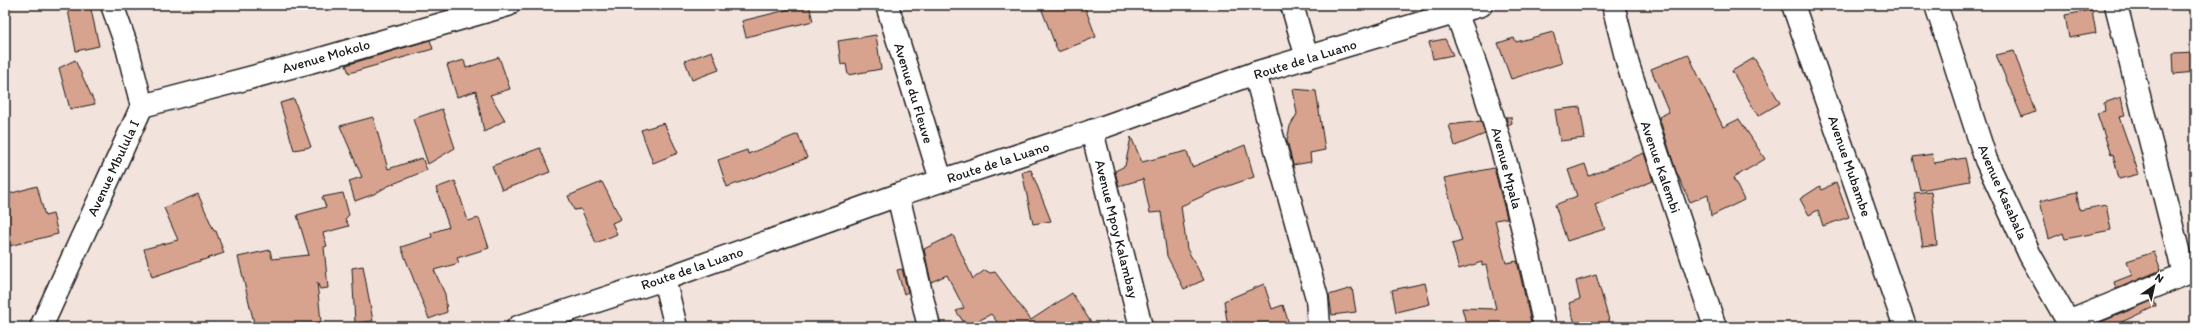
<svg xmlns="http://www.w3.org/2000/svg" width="2200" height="332" viewBox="0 0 2200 332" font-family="Itim,sans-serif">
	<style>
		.building { fill: #d8a38e; stroke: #1c1c1c }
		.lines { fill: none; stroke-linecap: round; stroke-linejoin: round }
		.minor-casing { stroke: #1c1c1c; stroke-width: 25 }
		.minor { stroke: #fff; stroke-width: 22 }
		.labels { text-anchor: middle; stroke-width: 4; stroke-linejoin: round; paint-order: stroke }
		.street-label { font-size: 14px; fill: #1c1c1c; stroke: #fff }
	</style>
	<rect width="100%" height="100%" fill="#f3e3dd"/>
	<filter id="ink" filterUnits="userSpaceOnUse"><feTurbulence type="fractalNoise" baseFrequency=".025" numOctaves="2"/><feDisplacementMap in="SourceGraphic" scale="8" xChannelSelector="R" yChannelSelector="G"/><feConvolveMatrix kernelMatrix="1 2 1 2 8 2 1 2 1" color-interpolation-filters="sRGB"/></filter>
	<g filter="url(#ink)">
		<g class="building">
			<path d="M 67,5 L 90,5 L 99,46 L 76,51 Z"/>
			<path d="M 807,5 L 809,5 L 813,21 L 746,37 L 742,21 Z"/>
			<path d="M 1040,5 L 1084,5 L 1096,37 L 1058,52 Z"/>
			<path d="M 2092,10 L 2096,33 L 2069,38 L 2065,15 Z"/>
			<path d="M 1553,32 L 1562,63 L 1511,79 L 1498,43 L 1514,38 L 1516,42 Z"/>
			<path d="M 876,35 L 881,69 L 848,75 L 846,64 L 841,65 L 838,41 Z"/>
			<path d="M 1445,39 L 1453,55 L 1433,59 L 1429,42 Z"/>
			<path d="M 430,40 L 433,49 L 349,73 L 346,65 Z"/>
			<path d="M 712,51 L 719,70 L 692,80 L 685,61 Z"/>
			<path d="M 2014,51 L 2035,112 L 2022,117 L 1996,55 Z"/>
			<path d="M 2195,52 L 2195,72 L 2174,74 L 2173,53 Z"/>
			<path d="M 1688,54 L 1723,127 L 1739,119 L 1765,159 L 1733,178 L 1744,200 L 1711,216 L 1708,195 L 1690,202 L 1676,171 L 1659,117 L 1669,112 L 1651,69 Z"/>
			<path d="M 499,57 L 510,89 L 490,95 L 505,120 L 484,132 L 476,91 L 457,97 L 447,65 L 464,60 L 466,68 Z"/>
			<path d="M 1754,58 L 1780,103 L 1758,116 L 1732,71 Z"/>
			<path d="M 75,60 L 95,104 L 70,109 L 59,68 Z"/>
			<path d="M 1293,89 L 1316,91 L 1325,150 L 1310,153 L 1311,162 L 1293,165 L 1287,140 L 1290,126 L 1297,114 Z"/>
			<path d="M 2121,97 L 2125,116 L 2119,117 L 2139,174 L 2119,179 L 2113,154 L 2111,155 L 2097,113 L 2105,111 L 2104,103 Z"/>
			<path d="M 294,99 L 311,147 L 294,150 L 280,103 Z"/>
			<path d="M 1580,107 L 1585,138 L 1560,141 L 1555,110 Z"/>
			<path d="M 442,109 L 455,148 L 428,164 L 413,119 Z"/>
			<path d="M 373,117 L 388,169 L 422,158 L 427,170 L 388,186 L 374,194 L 355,201 L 349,181 L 362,177 L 340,126 Z"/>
			<path d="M 1506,117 L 1511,117 L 1512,123 L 1508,125 Z"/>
			<path d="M 1481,121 L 1485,134 L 1455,146 L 1449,125 Z"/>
			<path d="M 664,123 L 678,153 L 653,163 L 641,130 Z"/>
			<path d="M 798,134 L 807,158 L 727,187 L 718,160 L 747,150 L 748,154 Z"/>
			<path d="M 1131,137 L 1142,162 L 1187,151 L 1192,167 L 1245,145 L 1254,177 L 1214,191 L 1181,206 L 1187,249 L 1204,280 L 1184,289 L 1167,256 L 1161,212 L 1150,213 L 1143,179 L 1119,186 L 1118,183 L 1115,171 L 1125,166 Z"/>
			<path d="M 540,148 L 550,172 L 502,190 L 492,166 Z"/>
			<path d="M 1644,153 L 1653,181 L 1595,205 L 1605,229 L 1567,241 L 1555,205 L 1577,196 L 1568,170 L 1585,164 L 1589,176 Z"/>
			<path d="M 1932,154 L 1934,163 L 1965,158 L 1970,181 L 1920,190 L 1913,157 Z"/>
			<path d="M 1494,168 L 1507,218 L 1495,220 L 1506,263 L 1517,261 L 1532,327 L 1467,327 L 1462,308 L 1496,309 L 1486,265 L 1482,266 L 1482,262 L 1459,269 L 1452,244 L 1462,241 L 1444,178 Z"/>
			<path d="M 1031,170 L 1051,221 L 1033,224 L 1022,172 Z"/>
			<path d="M 455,181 L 468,221 L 479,218 L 489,248 L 457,258 L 459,263 L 434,270 L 445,294 L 447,312 L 429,319 L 401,247 L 432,237 L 431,233 L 449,227 L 436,188 Z"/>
			<path d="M 602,182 L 621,219 L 612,223 L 617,234 L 596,243 L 581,209 L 574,210 L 568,196 Z"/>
			<path d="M 1836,182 L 1849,217 L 1823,226 L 1818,210 L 1809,215 L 1800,199 L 1820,186 L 1822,190 Z"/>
			<path d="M 37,186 L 45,216 L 53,214 L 58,234 L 5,247 L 5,195 Z"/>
			<path d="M 1931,191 L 1937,245 L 1923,247 L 1914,193 Z"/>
			<path d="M 2076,192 L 2080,210 L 2106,205 L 2111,230 L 2065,239 L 2063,233 L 2049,239 L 2040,201 Z"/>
			<path d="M 343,193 L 349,215 L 345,219 L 349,226 L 323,233 L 327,246 L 324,247 L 328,288 L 320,289 L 317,282 L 321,322 L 295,327 L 255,327 L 238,257 L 270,250 L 272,259 L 309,255 L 297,215 L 326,207 L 322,197 Z"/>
			<path d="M 198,194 L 214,231 L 216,231 L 224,253 L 152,277 L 144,249 L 178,240 L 164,208 Z"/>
			<path d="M 953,235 L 973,279 L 985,270 L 990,273 L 995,272 L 1031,320 L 1072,293 L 1094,327 L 1001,327 L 991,314 L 967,327 L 956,311 L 964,308 L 947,275 L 931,282 L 924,249 Z"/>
			<path d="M 2154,252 L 2161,270 L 2116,289 L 2114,282 L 2132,275 L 2127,261 Z"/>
			<path d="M 363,266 L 373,321 L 355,323 L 352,268 Z"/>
			<path d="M 902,269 L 908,292 L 904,294 L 897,270 Z"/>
			<path d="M 1596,275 L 1611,327 L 1576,327 L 1569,303 L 1580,299 L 1576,281 Z"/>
			<path d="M 1425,283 L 1430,304 L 1396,312 L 1392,290 Z"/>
			<path d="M 1264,284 L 1272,309 L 1283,305 L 1290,327 L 1228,327 L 1224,301 Z"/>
			<path d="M 1352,288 L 1356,312 L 1332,315 L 1329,295 Z"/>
			<path d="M 2154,300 L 2156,306 L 2111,327 L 2089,327 Z"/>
		</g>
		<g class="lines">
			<defs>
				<g id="minor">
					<path d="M 887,5 L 941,180"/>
					<path d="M 1292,5 L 1307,58"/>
					<path d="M 1613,5 L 1628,65 L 1715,327"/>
					<path d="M 1793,5 L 1905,327"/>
					<path d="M 1936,5 L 1986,160 L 2030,255 L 2071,327"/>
					<path d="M 2116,5 L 2184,274"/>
					<path d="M 1456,13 C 1497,114 1522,221 1545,327"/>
					<path d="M 1255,73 L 1317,298 L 1319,327"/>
					<path d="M 142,106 L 310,62 L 508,5"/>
					<path d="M 1092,131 L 1141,327"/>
					<path d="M 898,195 L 929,327"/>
					<path d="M 664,279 L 676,327"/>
					<path d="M 2068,322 L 2195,270"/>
					<path d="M 41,327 L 142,106 L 127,47 L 112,5"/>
					<path d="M 518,327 L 664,279 L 898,195 L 1092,131 L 1255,73 L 1481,5"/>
				</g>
			</defs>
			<use href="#minor" class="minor-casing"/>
			<use href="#minor" class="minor"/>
		</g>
	</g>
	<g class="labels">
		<g class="street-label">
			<text transform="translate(326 56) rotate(-16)" y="5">Avenue Mokolo</text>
			<text transform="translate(1305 59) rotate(-17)" y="5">Route de la Luano</text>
			<text transform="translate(914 93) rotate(73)" y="5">Avenue du Fleuve</text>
			<text transform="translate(998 162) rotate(-18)" y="5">Route de la Luano</text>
			<text transform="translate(1850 166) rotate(71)" y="5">Avenue Mubambe</text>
			<text transform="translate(1661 167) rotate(71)" y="5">Avenue Kalembi</text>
			<text transform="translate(113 168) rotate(-65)" y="5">Avenue Mbulula I</text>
			<text transform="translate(1507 168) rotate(75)" y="5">Avenue Mpala</text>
			<text transform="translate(2003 192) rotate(66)" y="5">Avenue Kasabala</text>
			<text transform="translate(1117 229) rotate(76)" y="5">Avenue Mpoy Kalambay</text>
			<text transform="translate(692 268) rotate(-19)" y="5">Route de la Luano</text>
		</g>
	</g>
	<rect width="2200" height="332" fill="none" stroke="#fff" stroke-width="20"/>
	<rect x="10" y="10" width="2180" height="312" fill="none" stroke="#1c1c1c" stroke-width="1.5" filter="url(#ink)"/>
	<g transform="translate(2154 286) rotate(34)" stroke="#ffffff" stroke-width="3" paint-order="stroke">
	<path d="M0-3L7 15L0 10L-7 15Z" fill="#1c1c1c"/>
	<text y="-6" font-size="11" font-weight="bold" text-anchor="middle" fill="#1c1c1c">N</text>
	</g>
</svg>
